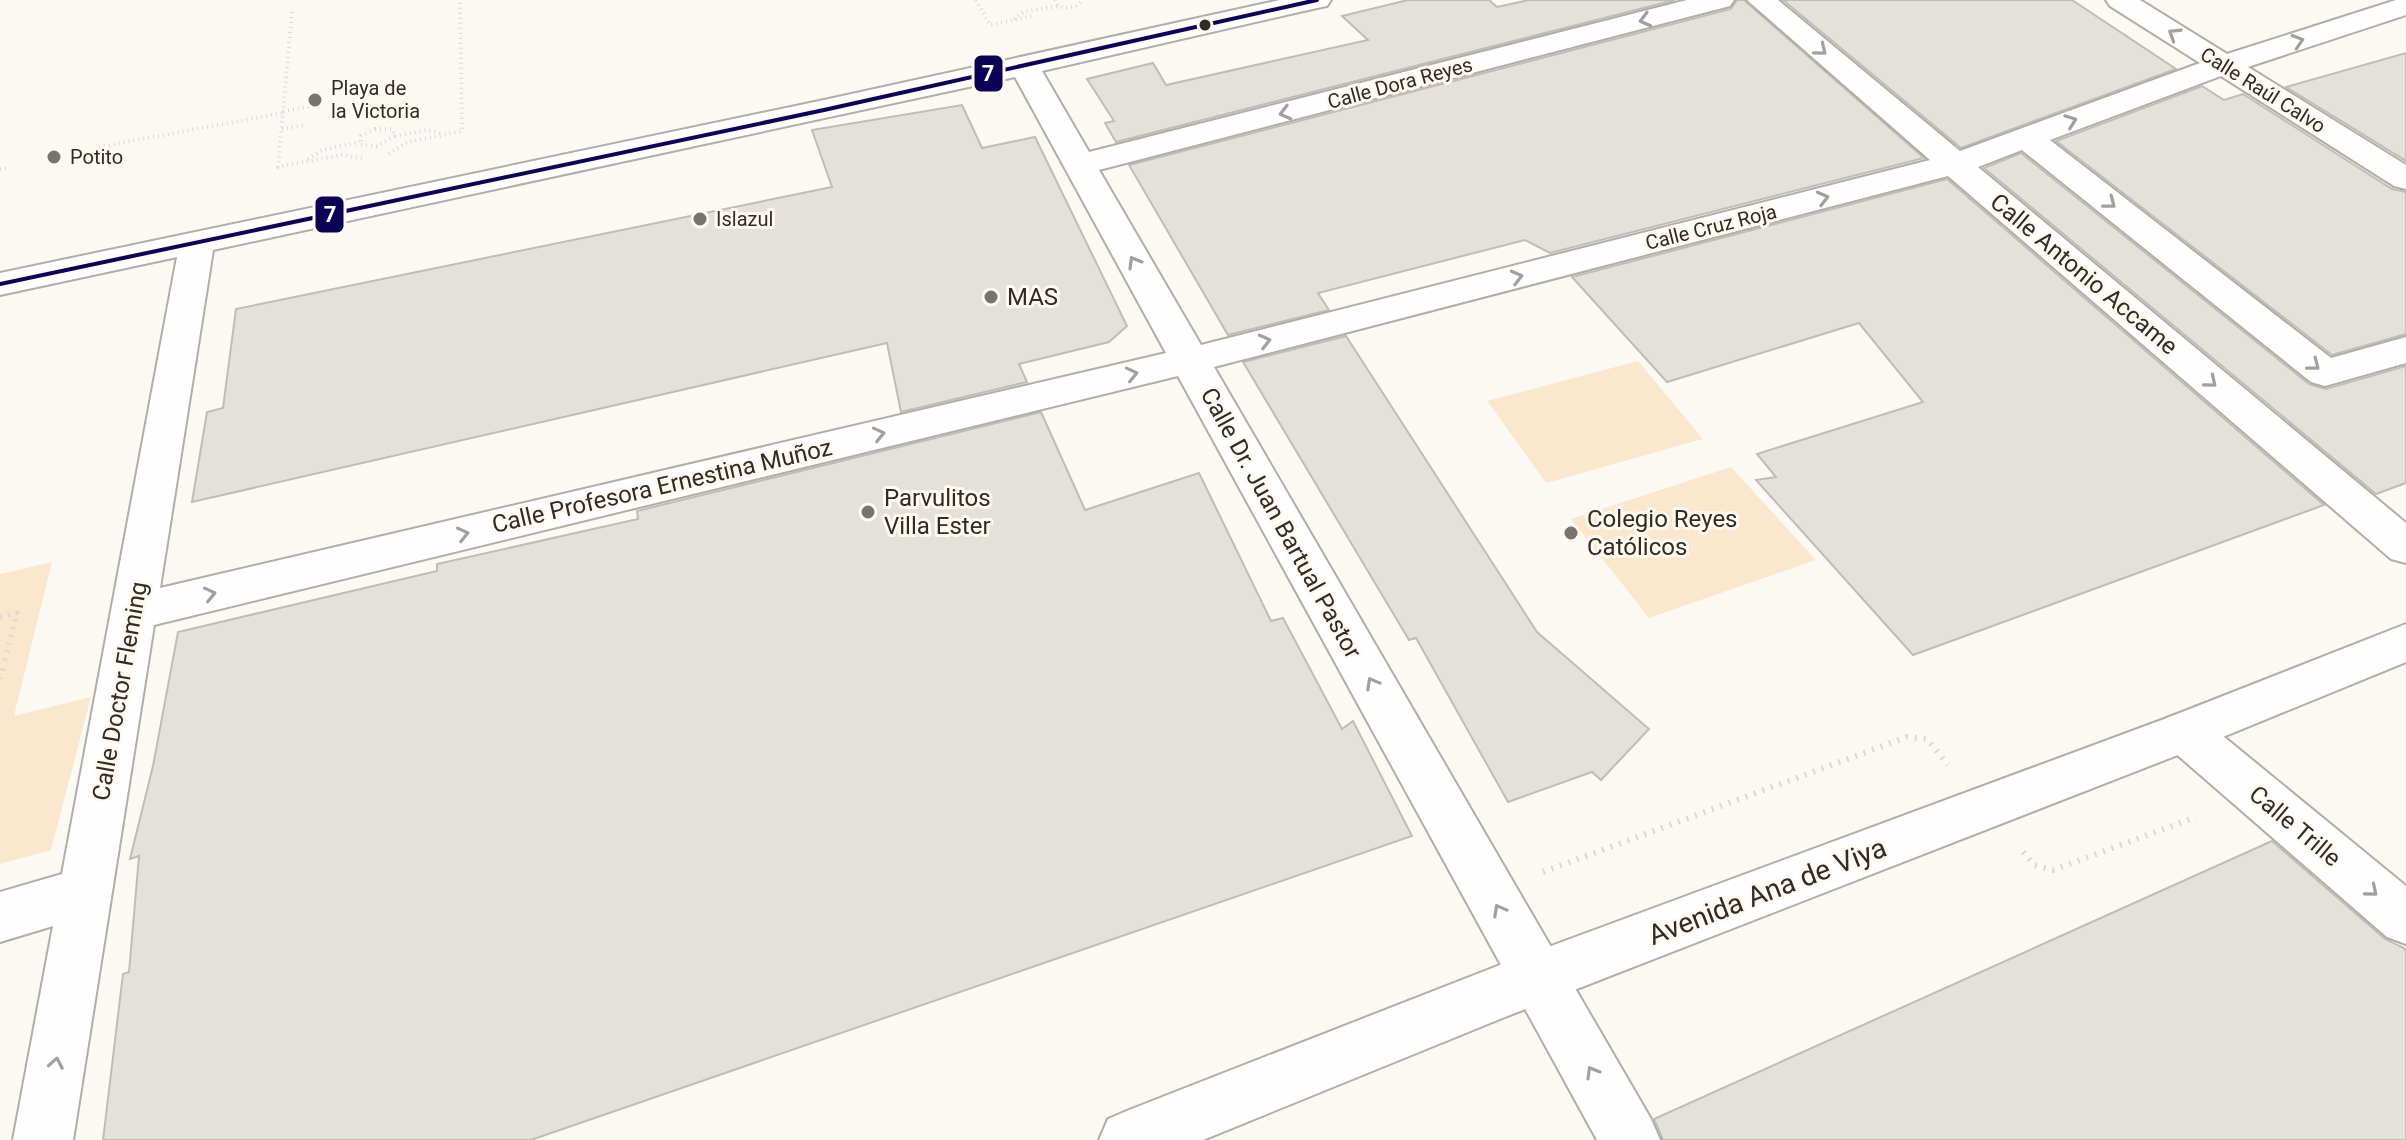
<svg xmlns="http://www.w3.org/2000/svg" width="2406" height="1140" viewBox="0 0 2406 1140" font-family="Roboto,sans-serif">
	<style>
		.green { fill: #fbe7cd }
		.building { fill: #e4e0da; stroke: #c0bcb7; stroke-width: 2 }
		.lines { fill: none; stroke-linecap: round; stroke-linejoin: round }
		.minor-casing { stroke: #b1ada7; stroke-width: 4 }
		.major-casing { stroke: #b1ada7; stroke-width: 4 }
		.path-far2 { stroke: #d9d9d7; stroke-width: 4; stroke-dasharray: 1 4; stroke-linecap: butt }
		.path-far1 { stroke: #d9d9d7; stroke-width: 5; stroke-dasharray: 2 6; stroke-linecap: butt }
		.path { stroke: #d9d9d7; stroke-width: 6; stroke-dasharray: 2 7; stroke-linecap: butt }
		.minor { fill: #fffefe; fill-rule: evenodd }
		.major { fill: #fffefe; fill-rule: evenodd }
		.bus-1-casing { stroke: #fff9f2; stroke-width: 8 }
		.bus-1 { stroke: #0c0354; stroke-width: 4 }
		.oneway { stroke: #a29f9c }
		.bus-dot { fill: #302b24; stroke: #fff9f2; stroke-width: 3 }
		.poi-dot { fill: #77736d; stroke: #fff9f2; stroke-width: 3 }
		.labels { text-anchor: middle; stroke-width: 6; stroke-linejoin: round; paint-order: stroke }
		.far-street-label { font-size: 20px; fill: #302b24; stroke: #fff9f2 }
		.far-poi-label { font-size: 20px; fill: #302b24; stroke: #fff9f2; text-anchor: start }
		.street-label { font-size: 24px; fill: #302b24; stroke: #fff9f2 }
		.poi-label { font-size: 24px; fill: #302b24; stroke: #fff9f2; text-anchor: start }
		.near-street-label { font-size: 28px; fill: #302b24; stroke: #fff9f2 }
		.line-badge { stroke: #fff9f2; stroke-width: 3 }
		.badge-label { font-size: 22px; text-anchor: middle; font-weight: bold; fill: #fff }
	</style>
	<rect width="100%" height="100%" fill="#fcf9f5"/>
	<g class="green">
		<path d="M 1638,361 L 1703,439 L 1546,483 L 1487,401 Z"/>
		<path d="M 1731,467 L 1816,560 L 1649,618 L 1571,519 Z"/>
		<path d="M 52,562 L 14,716 L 91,697 L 51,850 L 0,864 L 0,574 Z"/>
	</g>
	<g class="building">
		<path d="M 1408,0 L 1489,0 L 1497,7 L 1529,0 L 1675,0 L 1116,142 L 1105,123 L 1114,121 L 1087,79 L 1153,63 L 1166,85 L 1368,40 L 1342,16 Z"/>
		<path d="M 1737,0 L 1744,0 L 1924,158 L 1550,253 L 1525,240 L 1318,293 L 1329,310 L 1228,335 L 1129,165 L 1731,9 Z"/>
		<path d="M 1783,0 L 2072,0 L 2176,69 L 1961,148 Z"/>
		<path d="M 2406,53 L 2406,161 L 2286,87 Z"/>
		<path d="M 2202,86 L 2224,100 L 2243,94 L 2392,189 L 2406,192 L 2406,334 L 2332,355 L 2056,141 Z"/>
		<path d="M 962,105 L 982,148 L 1035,137 L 1127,326 L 1109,342 L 1019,364 L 1027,382 L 901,412 L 887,343 L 192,502 L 207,412 L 223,408 L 236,309 L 832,187 L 812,130 Z"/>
		<path d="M 2021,153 L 2309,384 L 2326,389 L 2406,366 L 2406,483 L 2376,494 L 1984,168 Z"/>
		<path d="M 1947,179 L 2324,505 L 1913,655 L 1756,480 L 1776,477 L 1757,454 L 1923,402 L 1859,323 L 1667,382 L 1572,277 Z"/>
		<path d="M 1346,336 L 1537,632 L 1649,729 L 1601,780 L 1592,772 L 1508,802 L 1416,638 L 1409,640 L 1243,362 Z"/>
		<path d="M 1041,412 L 1085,510 L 1199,473 L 1271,621 L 1283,618 L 1342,729 L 1353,721 L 1412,836 L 531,1140 L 103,1140 L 123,974 L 129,972 L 139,856 L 130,859 L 153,766 L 178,632 L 437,571 L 437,564 L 638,519 L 637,511 Z"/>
		<path d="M 2272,841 L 2385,939 L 2406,949 L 2406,1140 L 1663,1140 L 1654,1119 Z"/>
	</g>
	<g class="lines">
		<defs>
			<g id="minor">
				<path d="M 1280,0 L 1331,0 L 1327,6 L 1317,8 L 1042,71 L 1089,152 L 1687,0 L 1734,0 L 1730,6 L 1099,170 L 1201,345 L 1930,160 L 1747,0 L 1778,0 L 1960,151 L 2200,63 L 2110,6 L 2106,0 L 2140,0 L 2227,54 L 2396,0 L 2406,0 L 2406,15 L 2248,67 L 2406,165 L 2406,189 L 2394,186 L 2221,76 L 2050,140 L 2331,358 L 2406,337 L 2406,363 L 2325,386 L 2311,382 L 2022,150 L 1978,167 L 2406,523 L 2406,563 L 2391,559 L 1948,176 L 1214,367 L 1651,1119 L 1660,1140 L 1597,1140 L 1178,376 L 154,625 L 73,1140 L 13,1140 L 53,926 L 0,942 L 0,892 L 62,874 L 177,257 L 0,295 L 0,273 L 824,100 ZM 1015,77 L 1166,353 L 160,588 L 213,250 Z"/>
				<path d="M 2184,712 L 2201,718 L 2406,886 L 2406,944 L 2387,937 L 2167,746 L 2160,732 L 2167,718 Z"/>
			</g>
			<path id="major" d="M 2406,624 L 2406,662 L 2201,746 L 1505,1017 L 1203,1140 L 1099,1140 L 1108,1119 L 1129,1110 L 1500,965 L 2167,718 Z"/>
		</defs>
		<use href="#minor" class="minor-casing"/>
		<use href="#major" class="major-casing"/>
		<g class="path-far2">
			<path d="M 976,0 L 990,25 L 1032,16"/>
			<path d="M 1055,0 L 1058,6 C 1067,9 1077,9 1082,0"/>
			<path d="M 292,12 L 278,167 L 342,155 L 364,159"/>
			<path d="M 1014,19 L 1023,12 L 1058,6"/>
			<path d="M 283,111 L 321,105"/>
			<path d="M 282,129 L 306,125"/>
			<path d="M 375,129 L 392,129 L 395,136 L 377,146 L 361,145 L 361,136 Z"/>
			<path d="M 395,136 L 427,130 L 441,133"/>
			<path d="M 99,147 L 283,113"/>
			<path d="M 389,154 L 407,142 L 462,131 L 460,0"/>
			<path d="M 308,159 L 322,150 L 360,142"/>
			<path d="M 0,169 L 8,168"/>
		</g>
		<path class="path-far1" d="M 0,617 L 17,613 L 4,663"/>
		<g class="path">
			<path d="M 0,679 L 5,661"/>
			<path d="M 2023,852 L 2034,865 L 2053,870 L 2196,817"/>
			<path d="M 1543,872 L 1907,737 L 1927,739 L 1948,765"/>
		</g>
		<use href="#minor" class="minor"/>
		<use href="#major" class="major"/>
		<defs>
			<path id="bus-1" d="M 0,284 L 824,110 L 1317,0"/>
		</defs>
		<use href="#bus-1" class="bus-1-casing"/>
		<use href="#bus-1" class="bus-1"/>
	</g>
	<defs><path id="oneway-chevron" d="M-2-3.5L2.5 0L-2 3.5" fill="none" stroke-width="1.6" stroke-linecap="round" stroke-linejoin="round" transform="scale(2)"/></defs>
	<g class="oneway">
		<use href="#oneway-chevron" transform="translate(1645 20) rotate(165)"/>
		<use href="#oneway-chevron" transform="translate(2174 34) rotate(-148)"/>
		<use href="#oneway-chevron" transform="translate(2298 41) rotate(-18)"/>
		<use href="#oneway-chevron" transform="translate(1821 50) rotate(40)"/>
		<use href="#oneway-chevron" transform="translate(1285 113) rotate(165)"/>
		<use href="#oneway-chevron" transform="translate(2071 121) rotate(-20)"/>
		<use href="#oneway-chevron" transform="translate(1823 198) rotate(-14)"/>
		<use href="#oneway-chevron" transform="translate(2110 203) rotate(38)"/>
		<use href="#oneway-chevron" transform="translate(1134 262) rotate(-120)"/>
		<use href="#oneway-chevron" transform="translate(1517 277) rotate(-14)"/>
		<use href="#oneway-chevron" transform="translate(1265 341) rotate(-14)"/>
		<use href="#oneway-chevron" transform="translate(2314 365) rotate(38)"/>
		<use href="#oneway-chevron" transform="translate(1132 374) rotate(-13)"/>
		<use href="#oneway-chevron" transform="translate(2211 382) rotate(40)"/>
		<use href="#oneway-chevron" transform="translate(879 434) rotate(-13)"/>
		<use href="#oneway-chevron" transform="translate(463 534) rotate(-13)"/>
		<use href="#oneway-chevron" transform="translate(210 594) rotate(-13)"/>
		<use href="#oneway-chevron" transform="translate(1372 683) rotate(-119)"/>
		<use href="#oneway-chevron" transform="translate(2372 891) rotate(40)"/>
		<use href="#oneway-chevron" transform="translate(1499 910) rotate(-119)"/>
		<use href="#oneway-chevron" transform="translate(56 1063) rotate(-80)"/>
		<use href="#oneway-chevron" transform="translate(1592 1072) rotate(-120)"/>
	</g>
	<circle class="bus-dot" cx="1205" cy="25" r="7"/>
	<g class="poi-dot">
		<circle cx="315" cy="100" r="8"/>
		<circle cx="54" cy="157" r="8"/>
		<circle cx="700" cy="219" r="8"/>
		<circle cx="991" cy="297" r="8"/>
		<circle cx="868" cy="512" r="8"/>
		<circle cx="1571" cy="533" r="8"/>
	</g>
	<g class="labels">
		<g class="far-street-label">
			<text transform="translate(1400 83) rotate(-15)" y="7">Calle Dora Reyes</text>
			<text transform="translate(2263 90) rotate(32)" y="7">Calle Raúl Calvo</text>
			<text transform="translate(1711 227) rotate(-14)" y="7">Calle Cruz Roja</text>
		</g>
		<g class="far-poi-label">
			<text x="331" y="95">Playa de<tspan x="331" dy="23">la Victoria</tspan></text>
			<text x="70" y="164">Potito</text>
			<text x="716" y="226">Islazul</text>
		</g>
		<g class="street-label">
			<text transform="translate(2084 274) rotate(40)" y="8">Calle Antonio Accame</text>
			<text transform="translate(662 486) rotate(-13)" y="8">Calle Profesora Ernestina Muñoz</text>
			<text transform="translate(1281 523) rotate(61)" y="8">Calle Dr. Juan Bartual Pastor</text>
			<text transform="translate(120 691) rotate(-80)" y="8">Calle Doctor Fleming</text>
			<text transform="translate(2295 826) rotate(40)" y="8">Calle Trille</text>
		</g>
		<g class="poi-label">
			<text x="1007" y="305">MAS</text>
			<text x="884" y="506">Parvulitos<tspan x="884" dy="28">Villa Ester</tspan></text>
			<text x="1587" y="527">Colegio Reyes<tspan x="1587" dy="28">Católicos</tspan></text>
		</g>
		<g class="near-street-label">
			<text transform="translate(1767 891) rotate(-21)" y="10">Avenida Ana de Viya</text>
		</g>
	</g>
	<g class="line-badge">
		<rect x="973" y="54" width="31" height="39" rx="8" fill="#0c0354"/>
		<rect x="314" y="195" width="31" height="39" rx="8" fill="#0c0354"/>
	</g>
	<g class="badge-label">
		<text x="988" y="81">7</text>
		<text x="330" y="222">7</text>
	</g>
</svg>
